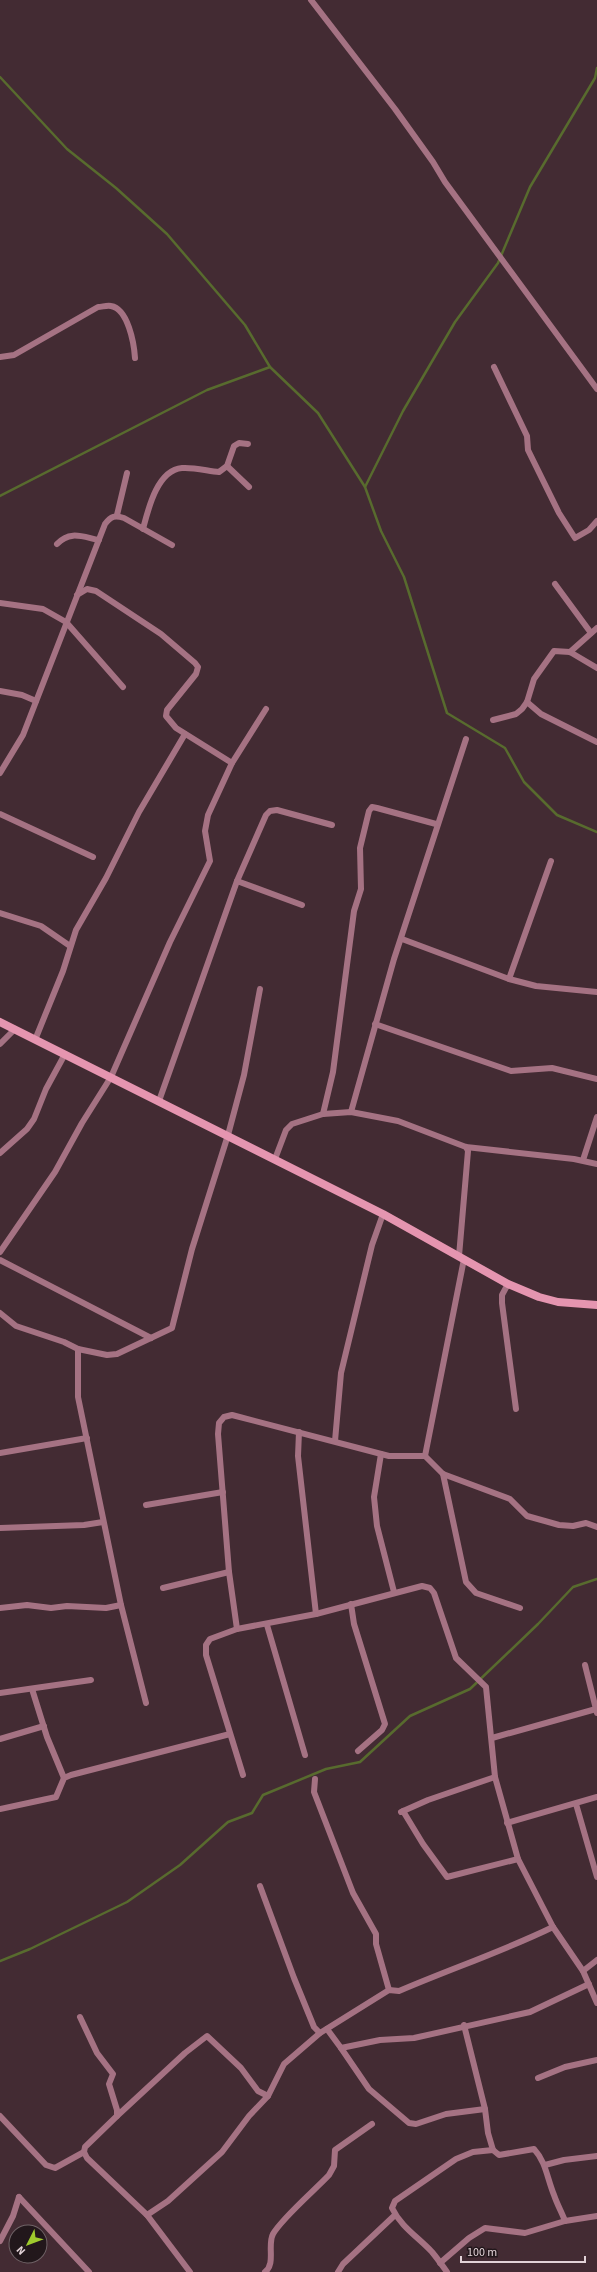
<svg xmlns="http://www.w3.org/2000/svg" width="597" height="2272" viewBox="0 0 597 2272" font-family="'Source Sans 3',sans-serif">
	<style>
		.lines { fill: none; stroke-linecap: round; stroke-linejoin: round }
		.stream { stroke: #586b2e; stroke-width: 2.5 }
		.street { stroke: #a57283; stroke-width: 6 }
		.secondary { stroke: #e595b0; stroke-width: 8 }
	</style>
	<rect width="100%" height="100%" fill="#432b33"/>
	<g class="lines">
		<g class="stream">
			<path d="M 0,77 L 67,149 L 116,188 L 167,234 L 245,325 L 270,367 L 318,413 L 365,487 L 381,531 L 404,577 L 447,713 L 505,748 L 524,782 L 557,815 L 597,832"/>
			<path d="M 365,487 L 403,411 L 455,322 L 498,263 L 530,187 L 595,78 L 597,68"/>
			<path d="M 0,496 L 207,390 L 270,367"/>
			<path d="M 0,1961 L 30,1949 L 127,1902 L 180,1865 L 228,1822 L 252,1813 L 263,1795 L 326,1769 L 360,1762 L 410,1716 L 470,1689 L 538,1624 L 573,1587 L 597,1579"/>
		</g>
		<g class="street">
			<path d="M 311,0 L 395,109 L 433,162 L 445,182 L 597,389"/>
			<path d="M 0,357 L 14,355 L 98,307 C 102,307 107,305 111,306 C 128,309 134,343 135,358"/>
			<path d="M 494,367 L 527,436 L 528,450 L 559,513 L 575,538 L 589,530 L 597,521"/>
			<path d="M 227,466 L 249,487"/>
			<path d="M 117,515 L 127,473"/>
			<path d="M 143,529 C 148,510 157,470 182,468 C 193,467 208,471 219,472 L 227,466 L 234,446 L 239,443 L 248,444"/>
			<path d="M 57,544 C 70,530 83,537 99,540"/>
			<path d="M 555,584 L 591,633"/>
			<path d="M 77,595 L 87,589 L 96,591 L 161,634 L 195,663 L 198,667 L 196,674 L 167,710 L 166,716 L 176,728 L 232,763"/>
			<path d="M 0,603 L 43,609 L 66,622 L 123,687"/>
			<path d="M 570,652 L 597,628"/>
			<path d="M 0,691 L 22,695 L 36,701"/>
			<path d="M 527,702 L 541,714 L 597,742"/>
			<path d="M 493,720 L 516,714 L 522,709 L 527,702 L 534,679 L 554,651 L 570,652 L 597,668"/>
			<path d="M 0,773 L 23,735 L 105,524 C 111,516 115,515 124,518 L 172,545"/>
			<path d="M 0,814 L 93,857"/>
			<path d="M 237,881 L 302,905"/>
			<path d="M 0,913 L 41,926 L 70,946"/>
			<path d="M 402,939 L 509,979 L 536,986 L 597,992"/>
			<path d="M 509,979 L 551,861"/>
			<path d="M 375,1024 L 511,1071 L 552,1068 L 597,1079"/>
			<path d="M 35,1040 L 63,971 L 76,930 L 106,878 L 139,812 L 185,734"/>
			<path d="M 0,1044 L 15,1029"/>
			<path d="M 159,1101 L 237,881 L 266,815 L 270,811 L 277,810 L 332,825"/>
			<path d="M 351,1112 L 394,959 L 466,739"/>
			<path d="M 323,1114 L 333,1072 L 354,911 L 361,889 L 360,848 L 369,811 L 372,807 L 377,808 L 436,824"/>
			<path d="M 0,1153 L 27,1129 L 34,1119 L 46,1089 L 65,1054"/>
			<path d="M 275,1159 L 286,1130 L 292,1124 L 323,1114 L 351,1112 L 398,1121 L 466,1147 L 574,1159 L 597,1164"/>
			<path d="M 583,1160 L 597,1117"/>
			<path d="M 0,1252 L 55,1172 L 82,1123 L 111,1077 L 170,942 L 210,861 L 205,831 L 208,815 L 232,763 L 266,709"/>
			<path d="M 459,1256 L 468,1151 L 466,1147"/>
			<path d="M 0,1260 L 151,1338"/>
			<path d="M 508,1284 L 502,1295 L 502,1303 L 516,1409"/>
			<path d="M 0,1313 L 16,1326 L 64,1342 L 78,1349 L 107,1355 L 117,1354 L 172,1328 L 192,1249 L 228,1135 L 244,1075 L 260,989"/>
			<path d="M 78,1349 L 78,1397 L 121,1605 L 146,1703"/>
			<path d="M 299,1432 L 298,1456 L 316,1614"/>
			<path d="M 335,1441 L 341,1373 L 372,1245 L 383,1214"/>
			<path d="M 0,1453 L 87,1438"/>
			<path d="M 381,1454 L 374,1497 L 377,1526 L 394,1592"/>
			<path d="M 425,1456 L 464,1259"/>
			<path d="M 443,1474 L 466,1582 L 476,1593 L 520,1608"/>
			<path d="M 146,1505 L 223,1492"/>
			<path d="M 0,1528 L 84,1525 L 103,1522"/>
			<path d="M 163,1588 L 229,1572"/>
			<path d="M 351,1604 L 354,1624 L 385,1724 L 382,1730 L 358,1751"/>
			<path d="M 0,1608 L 27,1605 L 51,1608 L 67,1606 L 106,1608 L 121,1605"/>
			<path d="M 267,1625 L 305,1755"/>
			<path d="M 237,1629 L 229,1572 L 218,1434 L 219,1423 L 224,1417 L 232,1415 L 389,1456 L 425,1456 L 443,1474 L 510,1499 L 527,1516 L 559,1525 L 573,1526 L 586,1523 L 597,1527"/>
			<path d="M 585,1665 L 597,1713"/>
			<path d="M 32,1689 L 47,1737 L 64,1778"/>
			<path d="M 0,1693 L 91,1680"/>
			<path d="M 492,1738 L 596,1709"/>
			<path d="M 0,1739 L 44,1726"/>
			<path d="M 243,1775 L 206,1655 L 206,1645 L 210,1639 L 237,1629 L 316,1614 L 422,1586 L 430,1588 L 434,1593 L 456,1658 L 486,1687 L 495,1777 L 518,1859 L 553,1927 L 583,1971 L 597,2003"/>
			<path d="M 315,1779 L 314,1792 L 353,1893 L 376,1934 L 376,1944 L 389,1990"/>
			<path d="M 576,1804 L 597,1877"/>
			<path d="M 0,1809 L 56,1797 L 64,1778 L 71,1775 L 230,1734"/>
			<path d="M 403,1811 L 423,1844 L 447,1877 L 518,1859"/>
			<path d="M 401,1812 L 428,1800 L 495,1777"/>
			<path d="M 507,1823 L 597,1797"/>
			<path d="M 260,1886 L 294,1978 L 314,2027 L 320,2033"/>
			<path d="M 583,1971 L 597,1960"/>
			<path d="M 80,2017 L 97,2053 L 113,2074 L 109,2084 L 117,2110 L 117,2116 L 85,2147 L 84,2152 L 87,2158 L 147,2215 L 190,2272"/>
			<path d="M 464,2025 L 485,2109 L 488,2133 L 493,2150 L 499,2155 L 534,2149 C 546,2162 547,2178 554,2195 C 557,2204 562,2213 565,2221"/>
			<path d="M 327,2029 L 341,2048 L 380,2040 L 414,2038 L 530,2012 L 589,1984"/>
			<path d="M 341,2048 L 369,2089 L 409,2123 L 416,2124 L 446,2114 L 485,2109"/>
			<path d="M 538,2078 L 565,2067 L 597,2060"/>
			<path d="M 0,2116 L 46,2165 L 55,2168 L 84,2152"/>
			<path d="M 117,2116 L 185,2053 L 207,2036 L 241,2068 L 258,2091 L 268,2096"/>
			<path d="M 545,2165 L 564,2160 L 597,2156"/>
			<path d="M 19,2197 L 89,2272"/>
			<path d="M 147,2215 L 168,2201 L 222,2152 L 249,2116 L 268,2096 L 284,2064 L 320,2033 L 389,1990 L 399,1991 C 450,1969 504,1951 553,1927"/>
			<path d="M 0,2241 L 13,2216 L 19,2197"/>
			<path d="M 440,2263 L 469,2238 L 485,2228 L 525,2233 L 565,2221 L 597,2216"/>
			<path d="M 265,2272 C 276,2264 267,2245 273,2234 C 282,2218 315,2190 329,2175 L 334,2166 L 335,2150 L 372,2124"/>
			<path d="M 338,2272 L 343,2264 L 395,2215"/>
			<path d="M 447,2272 C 442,2265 437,2258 432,2252 C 418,2237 401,2227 392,2208 L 395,2201 L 456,2159 L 473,2152 L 493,2150"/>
		</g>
		<path class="secondary" d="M 0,1022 L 383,1214 L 508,1284 L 539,1297 L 558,1302 L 597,1305"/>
	</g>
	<g transform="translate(28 2244) rotate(228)"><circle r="19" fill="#22171b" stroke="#6f6266"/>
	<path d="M0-3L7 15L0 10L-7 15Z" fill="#9fca2d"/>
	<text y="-6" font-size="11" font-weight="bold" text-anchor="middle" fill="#e2d2d7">N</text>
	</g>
	<path d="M461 2256v6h124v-6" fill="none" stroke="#e2d2d7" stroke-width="2"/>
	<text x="467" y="2256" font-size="12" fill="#e2d2d7" stroke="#22171b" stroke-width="3" paint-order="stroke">100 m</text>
</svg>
